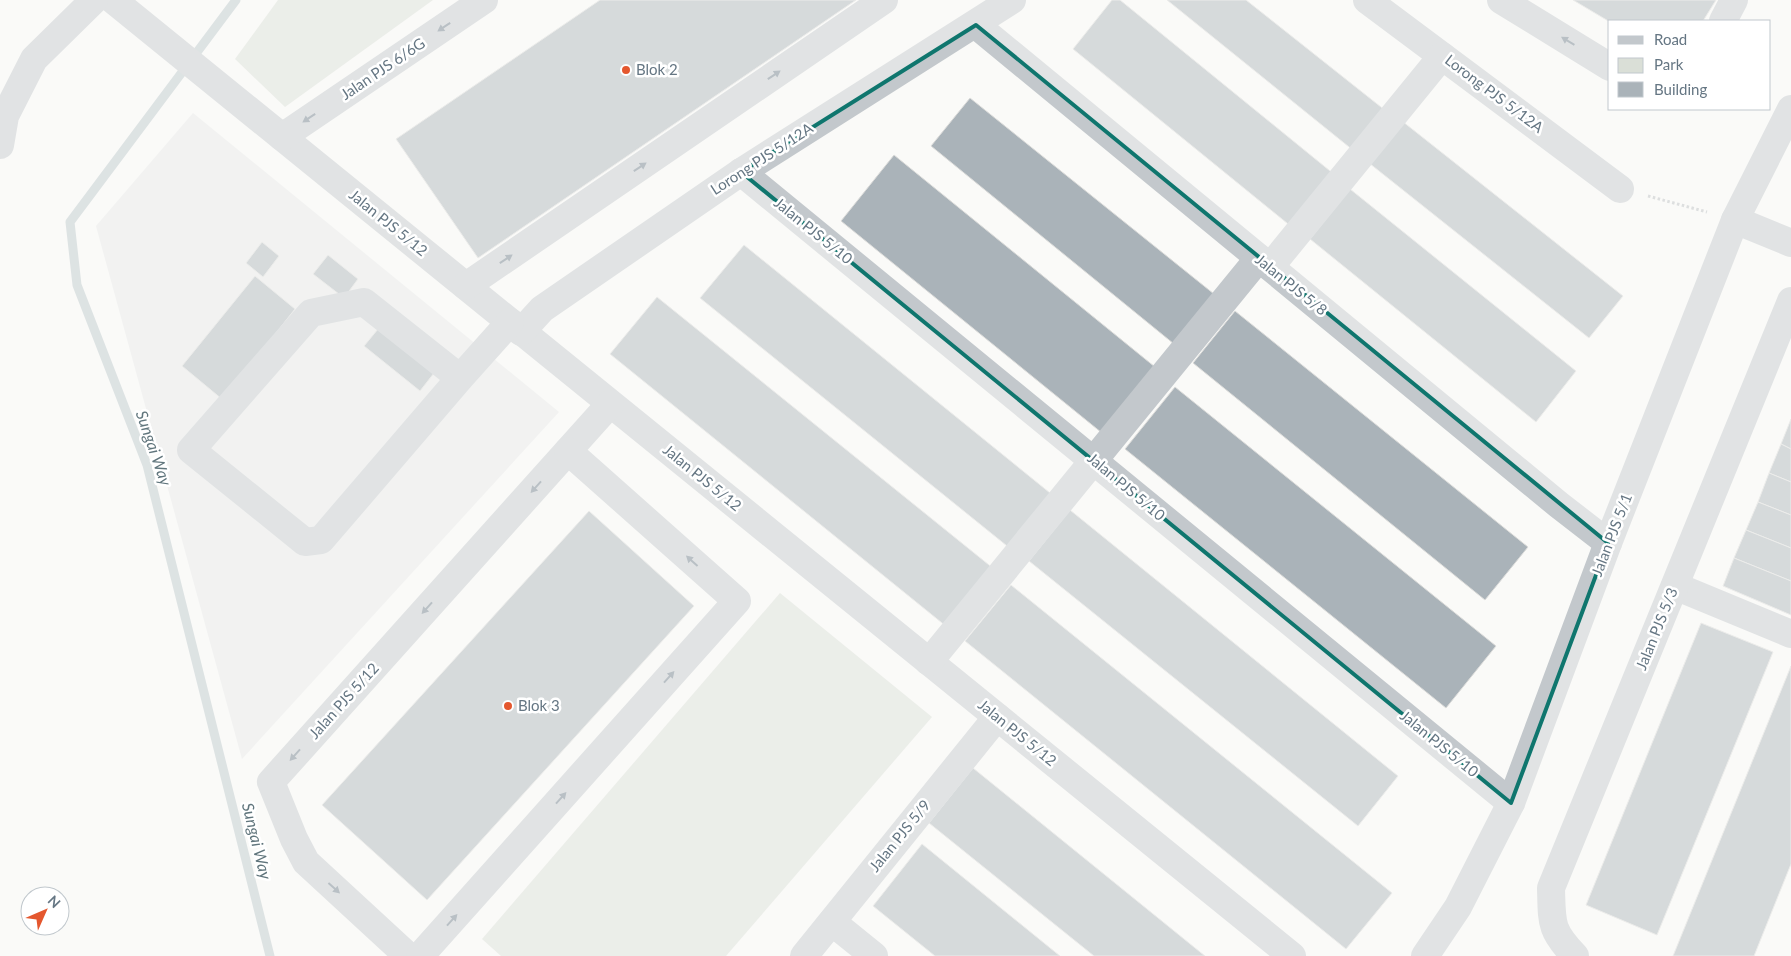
<svg xmlns="http://www.w3.org/2000/svg" width="1791" height="956" viewBox="0 0 1791 956" font-family="Lato,sans-serif">
	<style>
		.built { fill: #e8e9e9 }
		.green { fill: #dadfd7 }
		.lines { fill: none; stroke-linecap: round; stroke-linejoin: round }
		.stream { stroke: #bbc7cb; stroke-width: 9 }
		.building { fill: #aab3b9; stroke: #dcdcda }
		.path { stroke: #bbbfc2; stroke-width: 3; stroke-dasharray: 2.5 2.5; stroke-linecap: butt }
		.minor { stroke: #c3c8cc; stroke-width: 28 }
		.oneway { fill: #6a7a87 }
		.marked { fill: none; stroke: #0f766e; stroke-width: 4; stroke-linejoin: round }
		.poi-dot { fill: #e4572e; stroke: #fff; stroke-width: 2 }
		.labels { text-anchor: middle; stroke-width: 5; stroke-linejoin: round; paint-order: stroke }
		.street-label { font-size: 15px; fill: #657683; stroke: #fff }
		.poi-label { font-size: 15px; fill: #657683; stroke: #fff; text-anchor: start }
		.water-label { font-size: 16px; font-style: italic; fill: #60757c; stroke: #fff }
	</style>
	<rect width="100%" height="100%" fill="#fafaf8"/>
	<path class="built" d="M 193,113 L 559,412 L 242,759 L 96,226 Z"/>
	<g class="green">
		<path d="M 278,0 L 433,0 L 285,107 L 235,59 Z"/>
		<path d="M 780,593 L 932,717 L 726,956 L 501,956 L 482,939 Z"/>
	</g>
	<g class="lines">
		<path class="stream" d="M 236,0 L 70,222 L 77,285 L 147,465 L 270,956"/>
	</g>
	<g class="building">
		<path d="M 600,0 L 856,0 L 478,258 L 396,139 Z"/>
		<path d="M 1112,0 L 1120,0 L 1335,175 L 1293,228 L 1073,49 Z"/>
		<path d="M 1167,0 L 1246,0 L 1386,111 L 1354,151 Z"/>
		<path d="M 1573,0 L 1716,0 L 1703,21 L 1610,22 Z"/>
		<path d="M 970,98 L 1214,294 L 1174,344 L 931,146 Z"/>
		<path d="M 1402,121 L 1623,296 L 1589,338 L 1369,163 Z"/>
		<path d="M 894,155 L 1155,367 L 1102,433 L 841,221 Z"/>
		<path d="M 1350,189 L 1576,371 L 1536,422 L 1310,239 Z"/>
		<path d="M 262,242 L 279,256 L 263,277 L 246,263 Z"/>
		<path d="M 744,245 L 1055,497 L 1012,550 L 700,298 Z"/>
		<path d="M 328,255 L 358,279 L 344,298 L 313,274 Z"/>
		<path d="M 255,276 L 295,309 L 223,400 L 182,366 Z"/>
		<path d="M 657,297 L 994,569 L 947,627 L 610,354 Z"/>
		<path d="M 1235,311 L 1528,547 L 1485,600 L 1193,363 Z"/>
		<path d="M 383,323 L 438,368 L 420,391 L 364,346 Z"/>
		<path d="M 1175,387 L 1496,646 L 1446,708 L 1125,449 Z"/>
		<path d="M 1791,419 L 1791,449 L 1781,444 Z"/>
		<path d="M 1781,444 L 1791,449 L 1791,482 L 1769,473 Z"/>
		<path d="M 1769,473 L 1791,482 L 1791,515 L 1758,502 Z"/>
		<path d="M 1758,502 L 1791,515 L 1791,548 L 1746,530 Z"/>
		<path d="M 1070,510 L 1398,776 L 1358,826 L 1029,561 Z"/>
		<path d="M 589,511 L 694,606 L 427,900 L 322,805 Z"/>
		<path d="M 1746,530 L 1791,548 L 1791,581 L 1734,558 Z"/>
		<path d="M 1734,558 L 1791,581 L 1791,615 L 1723,586 Z"/>
		<path d="M 1011,585 L 1392,893 L 1346,949 L 965,641 Z"/>
		<path d="M 1701,623 L 1773,652 L 1657,935 L 1586,905 Z"/>
		<path d="M 1791,666 L 1791,864 L 1754,956 L 1673,956 Z"/>
		<path d="M 973,768 L 1205,956 L 1094,956 L 929,823 Z"/>
		<path d="M 922,844 L 1060,956 L 935,956 L 873,906 Z"/>
	</g>
	<g class="lines">
		<path class="path" d="M 1648,196 L 1707,212"/>
		<g class="minor">
			<path d="M 113,0 L 1292,956"/>
			<path d="M 1367,0 L 1620,189"/>
			<path d="M 1501,0 L 1610,67"/>
			<path d="M 1723,21 L 1734,0"/>
			<path d="M 976,25 L 1559,505 L 1608,543"/>
			<path d="M 282,137 L 484,0"/>
			<path d="M 0,145 L 5,116 L 34,59 L 94,0"/>
			<path d="M 741,172 L 1511,803"/>
			<path d="M 1735,220 L 1791,243"/>
			<path d="M 1270,267 L 1442,56"/>
			<path d="M 466,286 L 884,0"/>
			<path d="M 521,332 L 542,309 L 741,172 L 1012,0"/>
			<path d="M 460,378 L 364,302 L 311,313 L 191,450 L 305,542 L 321,540 L 460,378 L 510,322"/>
			<path d="M 1675,586 L 1791,634"/>
			<path d="M 929,662 L 1259,258"/>
			<path d="M 832,922 L 874,956"/>
			<path d="M 408,956 L 306,862 L 294,839 L 271,782 L 610,404"/>
			<path d="M 420,956 L 737,601 L 568,451"/>
			<path d="M 804,956 L 997,717"/>
			<path d="M 1425,956 L 1458,907 L 1511,803 L 1608,543 L 1735,220 L 1791,109"/>
			<path d="M 1575,956 C 1550,930 1552,923 1551,888 L 1791,301"/>
		</g>
	</g>
	<defs><path id="oneway-solid" d="M-6-.8H1V-3.2L6.5 0L1 3.2V.8H-6Z" transform="scale(1.25)"/></defs>
	<g class="oneway">
		<use href="#oneway-solid" transform="translate(444 27) rotate(146)"/>
		<use href="#oneway-solid" transform="translate(1568 41) rotate(-149)"/>
		<use href="#oneway-solid" transform="translate(774 75) rotate(-34)"/>
		<use href="#oneway-solid" transform="translate(309 118) rotate(146)"/>
		<use href="#oneway-solid" transform="translate(640 167) rotate(-34)"/>
		<use href="#oneway-solid" transform="translate(506 259) rotate(-34)"/>
		<use href="#oneway-solid" transform="translate(536 487) rotate(132)"/>
		<use href="#oneway-solid" transform="translate(692 561) rotate(-138)"/>
		<use href="#oneway-solid" transform="translate(427 608) rotate(132)"/>
		<use href="#oneway-solid" transform="translate(669 677) rotate(-48)"/>
		<use href="#oneway-solid" transform="translate(295 755) rotate(132)"/>
		<use href="#oneway-solid" transform="translate(561 798) rotate(-48)"/>
		<use href="#oneway-solid" transform="translate(334 888) rotate(42)"/>
		<use href="#oneway-solid" transform="translate(452 920) rotate(-48)"/>
	</g>
	<path d="M0 0H1791V956H0ZM 976,25 L 1608,543 L 1511,803 L 741,172 Z" fill="#fafaf8" fill-opacity=".55" fill-rule="evenodd"/>
	<path class="marked" d="M 976,25 L 1608,543 L 1511,803 L 741,172 Z"/>
	<g class="poi-dot">
		<circle cx="626" cy="70" r="5"/>
		<circle cx="508" cy="706" r="5"/>
	</g>
	<g class="labels">
		<g class="street-label">
			<text transform="translate(383 69) rotate(-34)" y="5">Jalan PJS 6/6G</text>
			<text transform="translate(1494 94) rotate(37)" y="5">Lorong PJS 5/12A</text>
			<text transform="translate(762 159) rotate(-33)" y="5">Lorong PJS 5/12A</text>
			<text transform="translate(388 223) rotate(39)" y="5">Jalan PJS 5/12</text>
			<text transform="translate(813 231) rotate(39)" y="5">Jalan PJS 5/10</text>
			<text transform="translate(1291 285) rotate(39)" y="5">Jalan PJS 5/8</text>
			<text transform="translate(702 478) rotate(39)" y="5">Jalan PJS 5/12</text>
			<text transform="translate(1126 487) rotate(40)" y="5">Jalan PJS 5/10</text>
			<text transform="translate(1612 535) rotate(-69)" y="5">Jalan PJS 5/1</text>
			<text transform="translate(1657 629) rotate(-68)" y="5">Jalan PJS 5/3</text>
			<text transform="translate(344 701) rotate(-48)" y="5">Jalan PJS 5/12</text>
			<text transform="translate(1017 733) rotate(39)" y="5">Jalan PJS 5/12</text>
			<text transform="translate(1439 744) rotate(39)" y="5">Jalan PJS 5/10</text>
			<text transform="translate(900 836) rotate(-51)" y="5">Jalan PJS 5/9</text>
		</g>
		<g class="poi-label">
			<text x="636" y="75">Blok 2</text>
			<text x="518" y="711">Blok 3</text>
		</g>
		<g class="water-label">
			<text transform="translate(154 448) rotate(71)" y="6">Sungai Way</text>
			<text transform="translate(257 841) rotate(76)" y="6">Sungai Way</text>
		</g>
	</g>
	<rect x="1608" y="20" width="162" height="90" fill="#ffffff" stroke="#c1c8cd"/>
	<rect x="1618" y="36" width="25" height="8" fill="#c3c8cc" stroke="#c1c8cd"/>
	<text x="1654" y="45" font-size="15" fill="#657683">Road</text>
	<rect x="1618" y="58" width="25" height="15" fill="#dadfd7" stroke="#c1c8cd"/>
	<text x="1654" y="70" font-size="15" fill="#657683">Park</text>
	<rect x="1618" y="82" width="25" height="15" fill="#aab3b9" stroke="#c1c8cd"/>
	<text x="1654" y="95" font-size="15" fill="#657683">Building</text>
	<g transform="translate(45 911) rotate(45)"><circle r="24" fill="#ffffff" stroke="#c1c8cd"/>
	<path d="M0-4L9 19L0 12L-9 19Z" fill="#e4572e"/>
	<text y="-8" font-size="14" font-weight="bold" text-anchor="middle" fill="#657683">N</text>
	</g>
</svg>
